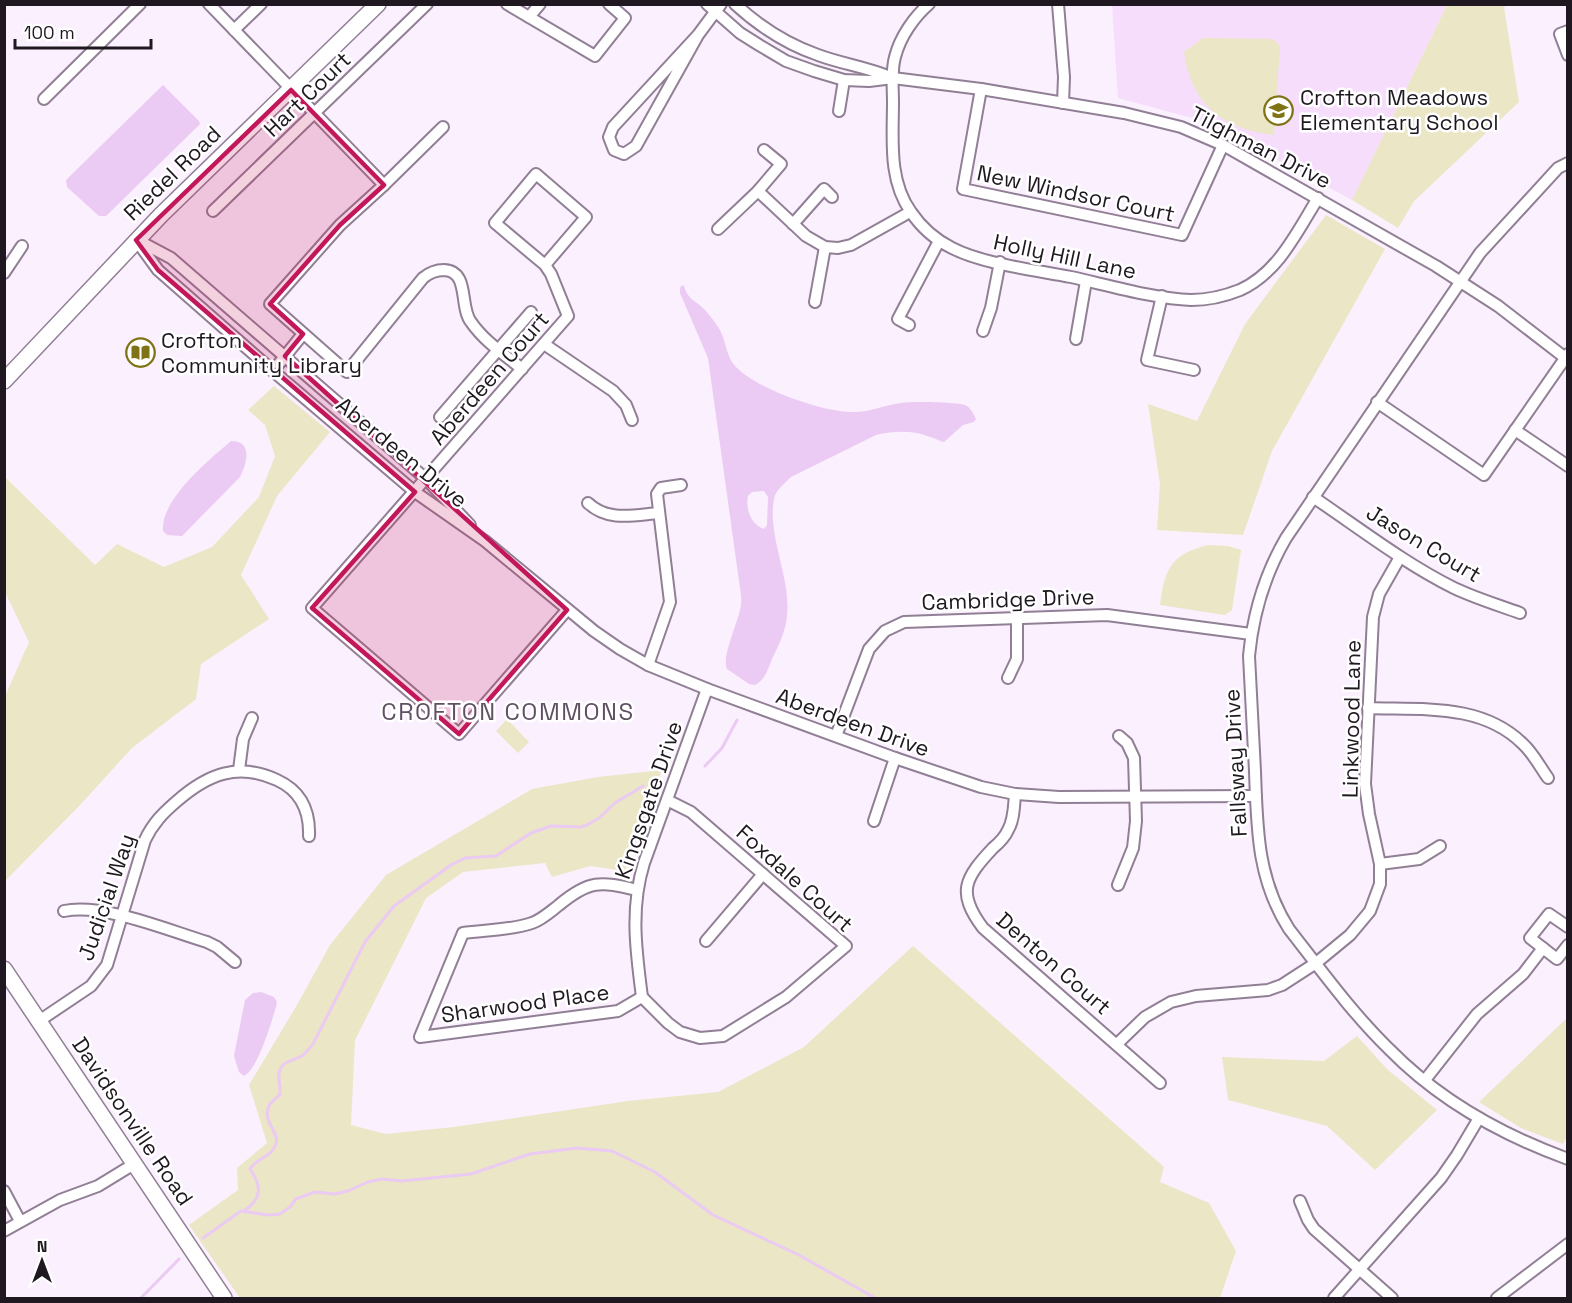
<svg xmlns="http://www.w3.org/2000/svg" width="1572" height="1303" viewBox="0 0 1572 1303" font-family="'Space Grotesk',sans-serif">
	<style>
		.built { fill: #f6ddfc }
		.green { fill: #ebe6c5 }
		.water { fill: #ebcaf3; fill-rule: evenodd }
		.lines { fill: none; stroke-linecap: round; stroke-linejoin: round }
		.stream { stroke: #ebcaf3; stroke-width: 3 }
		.street-casing { stroke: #917f95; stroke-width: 14 }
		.secondary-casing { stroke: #917f95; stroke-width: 18 }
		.street { stroke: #fff; stroke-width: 10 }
		.secondary { stroke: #fff; stroke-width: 15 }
		.marked { fill: #c2185b; fill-opacity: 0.2; stroke: #c2185b; stroke-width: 4.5; stroke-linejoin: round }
		.labels { text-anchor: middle; stroke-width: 5; stroke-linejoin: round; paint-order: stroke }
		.street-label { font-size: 22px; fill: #1f1820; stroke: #fff }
		.poi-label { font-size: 22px; fill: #1f1820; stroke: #fff; text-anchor: start }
		.neighbourhood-label { font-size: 24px; letter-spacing: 1.5px; fill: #605064; stroke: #fff }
	</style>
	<rect width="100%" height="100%" fill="#fbf0fe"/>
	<path class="built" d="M 1112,5 L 1447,5 L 1352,200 L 1207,122 L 1118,98 Z"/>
	<g class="green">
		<path d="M 1447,5 L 1508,5 L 1504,7 L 1519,102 L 1414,201 L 1398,228 L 1352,200 Z"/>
		<path d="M 1203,38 L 1273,39 L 1280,46 L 1274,135 C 1223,129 1191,105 1184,52 Z"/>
		<path d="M 1326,215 L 1385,249 L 1272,451 L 1243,535 L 1157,530 L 1160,484 L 1148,404 L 1197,421 L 1245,324 Z"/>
		<path d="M 274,386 L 330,432 L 277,496 L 241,575 L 269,619 L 201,664 L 196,699 L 132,748 L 81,804 L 5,881 L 5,696 L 29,642 L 5,592 L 5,477 L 95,565 L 117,544 L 164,567 L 212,547 L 259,497 L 275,456 L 265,425 L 248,410 Z"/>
		<path d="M 1209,545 L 1228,546 L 1241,550 L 1232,610 L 1225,615 L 1160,605 C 1164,569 1172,553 1209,545 Z"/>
		<path d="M 507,719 L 529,742 L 518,753 L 496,731 Z"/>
		<path d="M 662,770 L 625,871 L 590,866 L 552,877 L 545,863 L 463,872 L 426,898 L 355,1040 L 351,1125 L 386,1134 L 454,1127 L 628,1101 L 718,1092 L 804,1047 L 913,946 L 1164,1167 L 1160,1182 L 1209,1203 L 1236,1251 L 1220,1298 L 240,1298 L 189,1225 L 238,1190 L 237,1168 L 267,1143 L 249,1085 L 297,1005 L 330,945 L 386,875 L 532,789 L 598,777 Z"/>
		<path d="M 1567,1018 L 1568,1133 L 1563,1144 L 1521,1128 L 1479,1102 Z"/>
		<path d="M 1357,1036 L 1388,1070 L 1437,1110 L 1375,1170 L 1327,1126 L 1228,1100 L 1222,1057 L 1324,1061 Z"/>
	</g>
	<g class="water">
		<path d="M 163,85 L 199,121 L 200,124 L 106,216 L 99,216 L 67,187 L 66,180 Z"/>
		<path d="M 682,285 L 684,286 C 689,301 694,299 704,309 C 709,314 714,321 718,327 C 727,340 725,357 737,368 C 760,390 820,411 851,412 C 868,413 884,405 901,403 C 911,401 955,402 965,405 C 971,408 973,413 976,419 L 974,422 L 963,425 L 944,442 C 939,441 935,438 930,437 C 913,430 894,431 876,435 L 791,477 C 785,483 775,491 774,499 C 767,536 791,577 787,615 C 786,630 779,645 772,659 C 768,669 765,680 755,685 L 749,684 L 727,669 C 721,657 739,621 741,605 C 742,597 740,588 739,581 L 708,358 L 680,293 L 680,288 ZM 764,491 L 768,497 L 767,525 L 764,529 C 751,525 745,508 748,496 L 752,492 Z"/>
		<path d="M 231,441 C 253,441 247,463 240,477 L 182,536 L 167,535 L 163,531 C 160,500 209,460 231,441 Z"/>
		<path d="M 261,992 L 274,997 L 277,1002 L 276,1007 C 271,1023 258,1069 244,1076 L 239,1072 L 234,1056 L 245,1000 L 253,993 Z"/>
	</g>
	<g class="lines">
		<g class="stream">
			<path d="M 705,766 L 722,748 L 737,720"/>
			<path d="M 245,1210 C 263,1198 261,1185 250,1169 C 256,1158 271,1158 276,1144 C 280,1132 260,1120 270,1104 C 273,1100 277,1098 280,1094 C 281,1087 278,1081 279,1074 C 281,1059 294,1062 303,1055 C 307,1052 310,1047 313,1044 L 365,942 L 394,906 L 451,865 L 465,858 L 496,856 L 531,833 L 551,826 L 581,827 L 587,825 L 599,818 L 615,803 L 643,786"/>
			<path d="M 203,1238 L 241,1211 L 268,1215 L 280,1214 L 290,1207 L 296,1199 L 315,1192 L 335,1194 L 348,1191 L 368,1182 L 382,1179 L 402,1181 L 471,1174 L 530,1154 L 577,1148 L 612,1151 L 655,1172 L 713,1215 L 799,1255 L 875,1298"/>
			<path d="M 141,1298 L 179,1259"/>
		</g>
		<defs>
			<g id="street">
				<path d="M 209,4 L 384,185 L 340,225 L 270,304 L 347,372 L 423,278 C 429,273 435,270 444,270 C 470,271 459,307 471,322 C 484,341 505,355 522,369"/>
				<path d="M 507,4 L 595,56 L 625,18 L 609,4"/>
				<path d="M 707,4 L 740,33 L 759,45 L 786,61 L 814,71 L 844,80 L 869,81 L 893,78 L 981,89 L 1124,113 L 1181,127 L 1223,145 L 1436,266 L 1498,306 L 1568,360"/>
				<path d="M 735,4 C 760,27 786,44 818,55 C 842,64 867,67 890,77"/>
				<path d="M 929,4 C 914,17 900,37 895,57 C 891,71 893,88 893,102 C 893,139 888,180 911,212 C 921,227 936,240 952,248 C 983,264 1035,270 1071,277 C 1107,285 1155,299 1191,300 C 1208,300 1225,296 1240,290 C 1278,273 1297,232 1318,198"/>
				<path d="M 1058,4 L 1064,77 L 1063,103"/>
				<path d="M 529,17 L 540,4"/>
				<path d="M 234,30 L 261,4"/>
				<path d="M 1568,31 L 1560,34 L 1568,55"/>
				<path d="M 698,35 L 636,146 L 624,154 L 614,150 L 609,137 L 613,127 L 698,35 L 721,4"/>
				<path d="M 981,89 L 963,189 L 1182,235 L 1223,145"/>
				<path d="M 44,99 L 140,4"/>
				<path d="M 839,111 L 844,80"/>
				<path d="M 1568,163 L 1558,168 L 1480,253 L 1286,538 C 1265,574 1253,614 1249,656 C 1251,694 1253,732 1255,771 C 1257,828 1257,879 1289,929 C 1321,970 1352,1013 1389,1049 C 1438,1099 1502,1135 1568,1159"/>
				<path d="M 384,185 L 443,127"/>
				<path d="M 758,191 L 806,236 L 825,247 L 838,248 L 851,245 L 910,212"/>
				<path d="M 213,211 L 427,4"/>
				<path d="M 793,224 L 824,189 L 832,197"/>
				<path d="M 718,229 L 758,191 L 781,164 L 764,150"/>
				<path d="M 136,240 L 158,270 L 273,371 L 415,492 L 485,541 L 594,631 L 620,649 L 648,665 L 707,689 L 895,758 L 981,787 L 1015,794 L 1059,797 L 1256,796"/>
				<path d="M 139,241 L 171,258 L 426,479 L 470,525"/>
				<path d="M 545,265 L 586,217 L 536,174 L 495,223 L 545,265 L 551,274 L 568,316 L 312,608 L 459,734 L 567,610"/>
				<path d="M 4,273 L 22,246"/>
				<path d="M 1162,296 L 1147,360 L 1194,370"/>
				<path d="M 815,302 L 825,247"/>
				<path d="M 909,325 L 898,319 L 939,241"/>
				<path d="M 983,331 L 991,308 L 1000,262"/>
				<path d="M 1076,339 L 1086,281"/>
				<path d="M 544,344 L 613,391 L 626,405 L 632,420"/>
				<path d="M 273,371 L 303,334"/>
				<path d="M 1377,402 L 1484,475 L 1568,354"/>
				<path d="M 440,417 L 531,312"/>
				<path d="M 1515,430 L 1568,466"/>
				<path d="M 1313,497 C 1359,528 1404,563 1454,588 C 1475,598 1498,605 1520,613"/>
				<path d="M 588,503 C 608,522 634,515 659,513"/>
				<path d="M 648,665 L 670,602 L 657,494 L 661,488 L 681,485"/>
				<path d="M 1008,678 L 1017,659 L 1017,618"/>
				<path d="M 1368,708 C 1422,710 1482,703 1523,744 C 1533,753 1540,767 1548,778"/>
				<path d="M 836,736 L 869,649 L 885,631 L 904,622 L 1107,615 L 1251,634"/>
				<path d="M 239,770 L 243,739 L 252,718"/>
				<path d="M 1015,794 C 1014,806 1014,820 1008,830 C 1005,837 999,843 993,848 C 965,878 956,892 983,928 L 1160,1083"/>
				<path d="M 874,821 L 895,758"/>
				<path d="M 1380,864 L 1419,859 L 1440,846"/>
				<path d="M 1118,885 L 1133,848 L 1136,821 L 1134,758 L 1127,743 L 1119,736"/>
				<path d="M 637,890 C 600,881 589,880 559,905 C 551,911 543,919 532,923 C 513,930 484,930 463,933 L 420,1037 L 618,1011 L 642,997"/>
				<path d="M 64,911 C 103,903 167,930 207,942 L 217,947 L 235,962"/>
				<path d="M 1568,927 L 1549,914 L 1530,938 L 1557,959 L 1568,945"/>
				<path d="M 706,941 L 763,874"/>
				<path d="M 642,997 L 668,1023 L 680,1032 L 700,1038 L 723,1036 L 786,997 L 846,946 L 691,812 L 667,800"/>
				<path d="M 642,997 C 636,951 630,908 644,863 L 707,689"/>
				<path d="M 39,1021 L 91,986 L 107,965 L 145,840 C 153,823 163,813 177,801 C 208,774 238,762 277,780 C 301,791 310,811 309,836"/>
				<path d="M 1117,1044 L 1145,1017 L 1171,1002 L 1196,996 L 1268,990 L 1282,985 L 1316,963 L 1350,935 L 1370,911 L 1380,884 L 1380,864 L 1369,814 L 1365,784 L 1373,617 L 1379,594 L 1400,557"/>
				<path d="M 1425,1080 L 1477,1014 L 1523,974 L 1543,948"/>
				<path d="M 4,1191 L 20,1221"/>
				<path d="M 1300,1201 L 1308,1220 L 1314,1229 L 1392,1298"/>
				<path d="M 4,1231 L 60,1200 L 98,1186 L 134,1164"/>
				<path d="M 1334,1298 L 1441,1178 L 1457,1155 L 1479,1118"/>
				<path d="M 1497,1298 L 1568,1244"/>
			</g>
			<g id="secondary">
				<path d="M 4,381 L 161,215 L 378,4"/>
				<path d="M 4,969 L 224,1298"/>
			</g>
		</defs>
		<use href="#street" class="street-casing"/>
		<use href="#secondary" class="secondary-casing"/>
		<use href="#street" class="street"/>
		<use href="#secondary" class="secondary"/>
	</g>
	<path class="marked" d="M 291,90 L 384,185 L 340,225 L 270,304 L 303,334 L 285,356 L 567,610 L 459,734 L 312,608 L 415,492 L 158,270 L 136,240 Z"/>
	<defs>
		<symbol id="school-ring" viewBox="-11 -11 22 22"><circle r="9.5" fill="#fff" stroke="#807315" stroke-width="1.5"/><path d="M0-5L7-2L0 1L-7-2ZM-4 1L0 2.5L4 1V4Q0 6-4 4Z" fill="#807315"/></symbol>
		<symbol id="library-ring" viewBox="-11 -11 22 22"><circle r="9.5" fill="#fff" stroke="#807315" stroke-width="1.5"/><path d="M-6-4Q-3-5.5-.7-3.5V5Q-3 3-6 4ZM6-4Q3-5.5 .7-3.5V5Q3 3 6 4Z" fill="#807315"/></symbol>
	</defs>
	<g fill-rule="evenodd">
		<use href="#school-ring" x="1262" y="94" width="33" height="33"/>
		<use href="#library-ring" x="124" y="336" width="33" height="33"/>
	</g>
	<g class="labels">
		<g class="street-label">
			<text transform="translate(307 94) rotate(-44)" y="8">Hart Court</text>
			<text transform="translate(1261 147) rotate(27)" y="8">Tilghman Drive</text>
			<text transform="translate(172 173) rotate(-44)" y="8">Riedel Road</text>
			<text transform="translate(1076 193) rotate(12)" y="8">New Windsor Court</text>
			<text transform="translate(1065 256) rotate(12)" y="8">Holly Hill Lane</text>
			<text transform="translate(489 378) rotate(-49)" y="8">Aberdeen Court</text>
			<text transform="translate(402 452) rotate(39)" y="8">Aberdeen Drive</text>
			<text transform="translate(1424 543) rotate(31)" y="8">Jason Court</text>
			<text transform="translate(1008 599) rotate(-2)" y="8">Cambridge Drive</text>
			<text transform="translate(1351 719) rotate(-89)" y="8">Linkwood Lane</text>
			<text transform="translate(853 722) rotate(20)" y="8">Aberdeen Drive</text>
			<text transform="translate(1235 763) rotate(-93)" y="8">Fallsway Drive</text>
			<text transform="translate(648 800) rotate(-71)" y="8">Kingsgate Drive</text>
			<text transform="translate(795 878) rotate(42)" y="8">Foxdale Court</text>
			<text transform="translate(106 897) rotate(-71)" y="8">Judicial Way</text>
			<text transform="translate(1054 963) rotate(41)" y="8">Denton Court</text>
			<text transform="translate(525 1003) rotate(-8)" y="8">Sharwood Place</text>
			<text transform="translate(133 1121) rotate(56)" y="8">Davidsonville Road</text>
		</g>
		<g class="poi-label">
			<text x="1300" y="105">Crofton Meadows<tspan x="1300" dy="25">Elementary School</tspan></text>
			<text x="161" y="348">Crofton<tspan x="161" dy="25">Community Library</tspan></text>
		</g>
		<g class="neighbourhood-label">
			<text x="508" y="720">CROFTON COMMONS</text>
		</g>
	</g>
	<rect width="1572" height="1303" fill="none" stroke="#1f1820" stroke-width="12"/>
	<g transform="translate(42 1261)" stroke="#ffffff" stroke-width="4.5" paint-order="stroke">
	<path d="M0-4.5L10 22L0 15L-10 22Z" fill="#1f1820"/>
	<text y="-9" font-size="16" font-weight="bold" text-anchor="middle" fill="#1f1820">N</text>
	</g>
	<path d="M15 39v9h136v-9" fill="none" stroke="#1f1820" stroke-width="3"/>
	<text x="24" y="39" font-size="18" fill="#1f1820" stroke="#ffffff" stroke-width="4.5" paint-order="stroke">100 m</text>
</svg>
